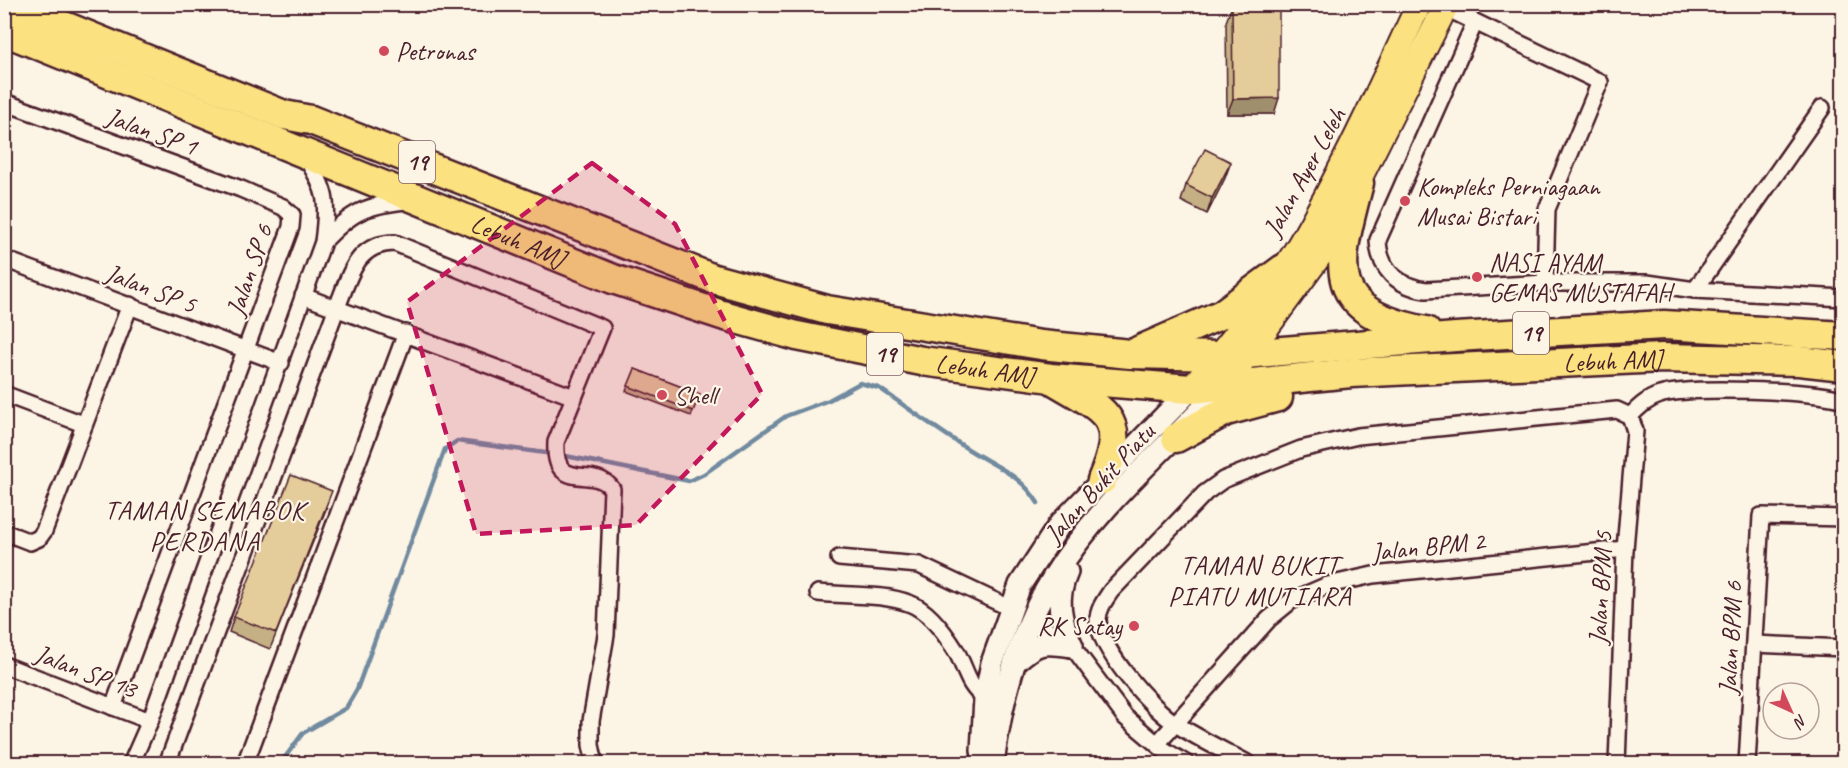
<svg xmlns="http://www.w3.org/2000/svg" width="1848" height="768" viewBox="0 0 1848 768" font-family="Caveat,sans-serif">
	<style>
		.lines { fill: none; stroke-linecap: round; stroke-linejoin: round }
		.stream { stroke: #718a9f; stroke-width: 4.5 }
		.street-casing { stroke: #4a1f2b; stroke-width: 20 }
		.secondary-casing { stroke: #4a1f2b; stroke-width: 26 }
		.primary-casing { stroke: #4a1f2b; stroke-width: 28 }
		.highway-casing { stroke: #4a1f2b; stroke-width: 33 }
		.street { stroke: #fcf5e5; stroke-width: 15 }
		.secondary { stroke: #fcf5e5; stroke-width: 21 }
		.primary { stroke: #fbe180; stroke-width: 24 }
		.highway { stroke: #fbe180; stroke-width: 28 }
		.wall { fill: #c5af85; stroke: #4a1f2b; stroke-width: 1.5 }
		.shaded-wall { fill: #a08f6c; stroke: #4a1f2b; stroke-width: 1.5 }
		.building { fill: #e5cc9b; stroke: #4a1f2b; stroke-width: 1.5 }
		.marked { fill: #c2185b; fill-opacity: 0.2; stroke: #c2185b; stroke-width: 4.5; stroke-dasharray: 12 8; stroke-linejoin: round }
		.poi-dot { fill: #d1495b; stroke: #fcf5e5; stroke-width: 2 }
		.labels { text-anchor: middle; stroke-width: 4.5; stroke-linejoin: round; paint-order: stroke }
		.shield { fill: #fcf5e5; stroke: #7f5f63; stroke-width: 1.5 }
		.shield-label { font-size: 24px; font-weight: bold; fill: #4a1f2b }
		.poi-label { font-size: 26px; fill: #4a1f2b; stroke: #fcf5e5; text-anchor: start }
		.street-label { font-size: 26px; fill: #4a1f2b; stroke: #fcf5e5 }
		.neighbourhood-label { font-size: 27px; letter-spacing: 1.5px; fill: #4a1f2b; stroke: #fcf5e5 }
	</style>
	<rect width="100%" height="100%" fill="#fcf5e5"/>
	<filter id="ink" filterUnits="userSpaceOnUse"><feTurbulence type="fractalNoise" baseFrequency=".0167" numOctaves="2"/><feDisplacementMap in="SourceGraphic" scale="12" xChannelSelector="R" yChannelSelector="G"/><feConvolveMatrix kernelMatrix="1 2 1 2 8 2 1 2 1" color-interpolation-filters="sRGB"/></filter>
	<g filter="url(#ink)">
		<g class="lines">
			<g class="stream">
				<path d="M 561,455 L 689,481 L 704,474 L 786,416 L 829,400 L 860,383 L 879,388 C 911,410 943,434 976,454 C 1001,469 1022,477 1038,503"/>
				<path d="M 280,764 L 303,733 L 346,708 L 357,689 L 445,449 L 457,441 L 553,454"/>
			</g>
			<defs>
				<g id="street">
					<path d="M 1446,8 L 1600,82 L 1547,209 L 1545,283"/>
					<path d="M 1475,22 L 1378,240 C 1379,269 1397,286 1426,290 L 1545,283 L 1647,283 L 1695,290 L 1844,298"/>
					<path d="M 4,102 L 241,189 L 283,207 L 292,215 L 291,227 L 113,707"/>
					<path d="M 323,242 C 351,212 366,205 406,201"/>
					<path d="M 4,259 L 281,363"/>
					<path d="M 1695,290 L 1822,108"/>
					<path d="M 303,296 L 574,397"/>
					<path d="M 4,394 L 83,424"/>
					<path d="M 1630,416 C 1639,407 1647,399 1660,395 C 1686,386 1815,390 1844,400"/>
					<path d="M 4,532 L 30,542 L 39,538 L 44,531 L 130,305"/>
					<path d="M 839,558 L 919,565 L 1010,608"/>
					<path d="M 818,593 C 847,596 884,593 911,604 C 929,611 946,635 956,651 C 966,668 967,686 985,698"/>
					<path d="M 1031,620 L 1072,646 L 1125,717 L 1164,750 L 1187,764"/>
					<path d="M 1754,644 L 1844,648"/>
					<path d="M 4,665 L 150,721"/>
					<path d="M 1157,744 L 1269,619 L 1291,601 L 1328,585 L 1373,575 L 1625,549"/>
					<path d="M 131,764 L 150,721 L 323,242 C 328,204 328,191 306,158"/>
					<path d="M 167,764 L 337,307 C 350,277 355,243 395,243 L 602,328 L 556,442 C 553,495 594,463 612,489 L 606,635 L 591,721 L 591,745 L 595,764"/>
					<path d="M 245,764 L 406,333"/>
					<path d="M 1249,764 C 1225,751 1199,739 1176,724 C 1152,709 1099,649 1098,620 C 1098,609 1105,600 1111,591 L 1205,493 L 1223,480 L 1301,449 L 1358,436 L 1617,410 L 1630,416"/>
					<path d="M 1617,764 L 1625,549 L 1635,431 L 1630,416"/>
					<path d="M 1747,764 L 1761,516 L 1844,518"/>
				</g>
				<g id="secondary">
					<path d="M 1067,572 C 1055,599 1060,620 1072,646"/>
					<path d="M 1016,661 C 1038,641 1043,642 1072,646"/>
					<path d="M 982,751 L 985,698 L 992,663 L 1020,585 L 1060,524 L 1191,389"/>
					<path d="M 993,764 C 1001,699 1018,634 1053,578 C 1097,506 1166,449 1223,387"/>
				</g>
				<g id="primary">
					<path d="M 1223,387 L 1323,251 L 1447,4"/>
					<path d="M 1191,389 C 1235,338 1280,282 1312,223 C 1351,152 1385,78 1419,4"/>
				</g>
				<g id="highway">
					<path d="M 10,4 L 284,115 L 311,120 L 714,279 L 827,310 L 1041,345 L 1130,354 L 1219,356 L 1456,337 L 1664,325 L 1844,336"/>
					<path id="s1" d="M 4,31 L 613,279 L 722,315 L 797,336 L 922,361 L 1051,378 L 1191,389 L 1351,373 L 1662,358 L 1799,361 L 1844,366"/>
					<path d="M 1359,183 C 1337,267 1322,311 1426,331"/>
					<path d="M 1140,350 L 1222,314 L 1283,269"/>
					<path d="M 1055,381 C 1106,411 1129,418 1102,480"/>
					<path d="M 1176,438 L 1226,411 L 1278,397"/>
				</g>
			</defs>
			<use href="#street" class="street-casing"/>
			<use href="#secondary" class="secondary-casing"/>
			<use href="#primary" class="primary-casing"/>
			<use href="#highway" class="highway-casing"/>
			<use href="#street" class="street"/>
			<use href="#secondary" class="secondary"/>
			<use href="#primary" class="primary"/>
			<use href="#highway" class="highway"/>
		</g>
		<g class="wall">
			<path d="M 1232,6 L 1274,114 L 1227,114 L 1226,22 Z"/>
			<path d="M 1225,178 L 1207,214 L 1181,201 L 1186,185 Z"/>
			<path d="M 635,369 L 700,394 L 691,416 L 626,391 Z"/>
			<path d="M 327,507 L 270,649 L 229,632 L 234,617 Z"/>
		</g>
		<g class="shaded-wall">
			<path d="M 1279,98 L 1274,114 L 1227,114 L 1233,99 Z"/>
			<path d="M 1231,162 L 1225,178 L 1207,214 L 1212,198 Z"/>
		</g>
		<g class="building">
			<path d="M 1232,6 L 1279,6 L 1279,98 L 1233,99 Z"/>
			<path d="M 1205,149 L 1231,162 L 1212,198 L 1186,185 Z"/>
			<path d="M 635,369 L 700,394 L 693,411 L 628,386 Z"/>
			<path d="M 291,475 L 332,491 L 276,633 L 234,617 Z"/>
		</g>
	</g>
	<path class="marked" d="M 592,163 L 675,224 L 762,394 L 636,525 L 476,534 L 407,302 Z"/>
	<g class="poi-dot">
		<circle cx="384" cy="51" r="6"/>
		<circle cx="1405" cy="201" r="6"/>
		<circle cx="1477" cy="277" r="6"/>
		<circle cx="662" cy="395" r="6"/>
		<circle cx="1134" cy="626" r="6"/>
	</g>
	<g class="labels">
		<g class="shield">
			<rect x="399" y="141" width="36" height="42" rx="4.5"/>
			<rect x="1513" y="312" width="36" height="42" rx="4.5"/>
			<rect x="867" y="333" width="36" height="42" rx="4.5"/>
		</g>
		<g class="shield-label">
			<text x="417" y="170">19</text>
			<text x="1531" y="341">19</text>
			<text x="885" y="362">19</text>
		</g>
		<g class="poi-label">
			<text x="396" y="60">Petronas</text>
			<text x="1417" y="195">Kompleks Perniagaan<tspan x="1417" dy="30">Musai Bistari</tspan></text>
			<text x="1489" y="271">NASI AYAM<tspan x="1489" dy="30">GEMAS MUSTAFAH</tspan></text>
			<text x="674" y="404">Shell</text>
			<text x="1122" y="635" text-anchor="end">RK Satay</text>
		</g>
		<g class="street-label">
			<text transform="translate(152 131) rotate(20)" y="9">Jalan SP 1</text>
			<text transform="translate(1304 172) rotate(-61)" y="9">Jalan Ayer Leleh</text>
			<text dy="9" stroke="none"><textPath href="#s1" startOffset="555">Lebuh AMJ</textPath></text>
			<text transform="translate(249 270) rotate(-71)" y="9">Jalan SP 6</text>
			<text transform="translate(151 288) rotate(21)" y="9">Jalan SP 5</text>
			<text dy="9" stroke="none"><textPath href="#s1" startOffset="1671">Lebuh AMJ</textPath></text>
			<text dy="9" stroke="none"><textPath href="#s1" startOffset="1041">Lebuh AMJ</textPath></text>
			<text transform="translate(1099 483) rotate(-48)" y="9">Jalan Bukit Piatu</text>
			<text transform="translate(1428 546) rotate(-6)" y="9">Jalan BPM 2</text>
			<text transform="translate(1600 588) rotate(-87)" y="9">Jalan BPM 5</text>
			<text transform="translate(1730 638) rotate(-87)" y="9">Jalan BPM 6</text>
			<text transform="translate(86 671) rotate(21)" y="9">Jalan SP 13</text>
		</g>
		<g class="neighbourhood-label">
			<text x="205" y="519">TAMAN SEMABOK<tspan x="205" dy="31">PERDANA</tspan></text>
			<text x="1260" y="574">TAMAN BUKIT<tspan x="1260" dy="31">PIATU MUTIARA</tspan></text>
		</g>
	</g>
	<rect width="1848" height="768" fill="none" stroke="#fcf5e5" stroke-width="24"/>
	<rect x="12" y="12" width="1824" height="744" fill="none" stroke="#4a1f2b" stroke-width="2" filter="url(#ink)"/>
	<g transform="translate(1791 711) rotate(135)"><circle r="28" fill="#fcf5e5" stroke="#b59f9b" stroke-width="1.5"/>
	<path d="M0-4.5L10 22L0 15L-10 22Z" fill="#d1495b"/>
	<text y="-9" font-size="16" font-weight="bold" text-anchor="middle" fill="#4a1f2b">N</text>
	</g>
</svg>
